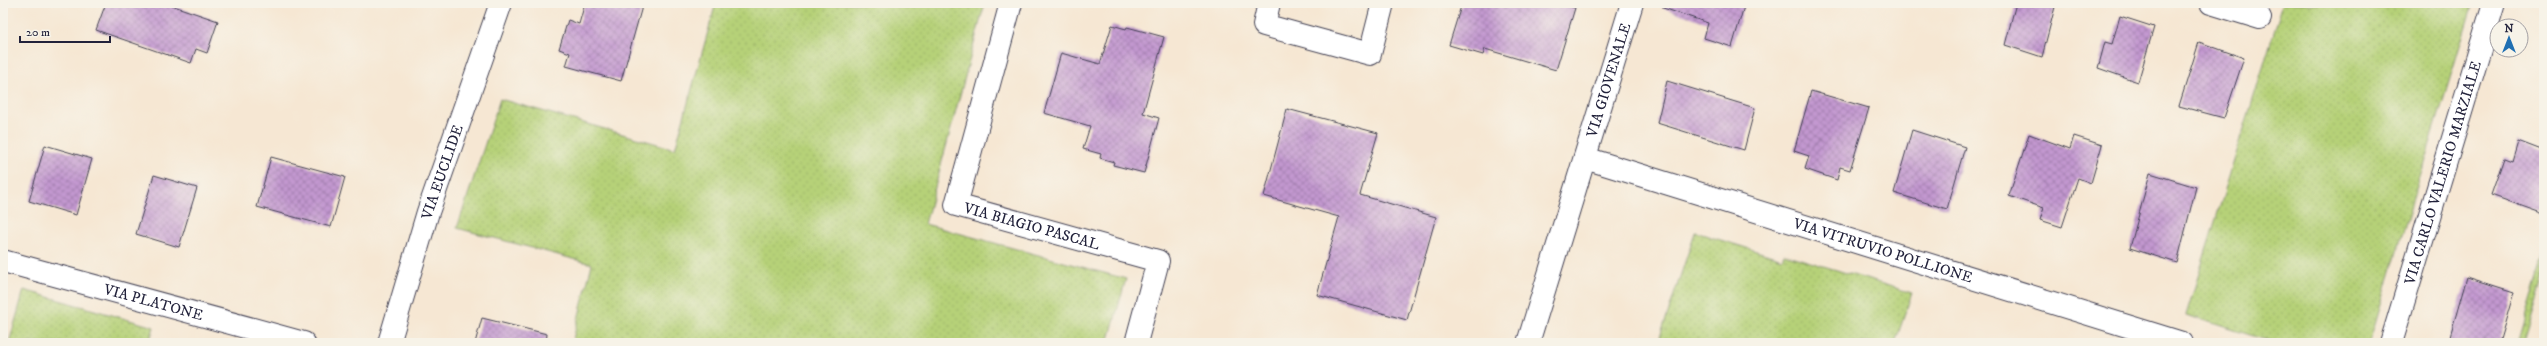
<svg xmlns="http://www.w3.org/2000/svg" width="2547" height="346" viewBox="0 0 2547 346" font-family="'IM FELL DW Pica',serif">
	<style>
		.grass { fill: url(#grass-dots); stroke: #6c7a5a }
		.building { fill: url(#building-cross-hatch) }
		.lines { fill: none; stroke-linecap: round; stroke-linejoin: round }
		.minor-casing { stroke: #424052; stroke-width: 24 }
		.tertiary-casing { stroke: #424052; stroke-width: 24 }
		.minor { stroke: #fff; stroke-width: 22 }
		.tertiary { stroke: #fff; stroke-width: 22 }
		.labels { text-anchor: middle; stroke-width: 3; stroke-linejoin: round; paint-order: stroke }
		.street-label { font-size: 15px; fill: #22223b; stroke: #f7f3e8 }
	</style>
	<defs>
		<pattern id="grass-dots" width="8" height="8" patternUnits="userSpaceOnUse"><rect width="8" height="8" fill="#b6d178"/><path d="M2 2h.1M6 6h.1" fill="none" stroke="#9cb369" stroke-width="1.8" stroke-linecap="round"/></pattern>
		<pattern id="building-cross-hatch" width="8" height="8" patternUnits="userSpaceOnUse"><rect width="8" height="8" fill="#c398d0"/><path d="M0 0l8 8M0 8l8-8" fill="none" stroke="#9e7caa"/></pattern>
	</defs>
	<rect width="100%" height="100%" fill="#f7f3e8"/>
	<filter id="ink" filterUnits="userSpaceOnUse"><feTurbulence type="fractalNoise" baseFrequency=".025" numOctaves="2"/><feDisplacementMap in="SourceGraphic" scale="8" xChannelSelector="R" yChannelSelector="G"/><feConvolveMatrix kernelMatrix="1 2 1 2 8 2 1 2 1" color-interpolation-filters="sRGB"/></filter>
	<filter id="wash" filterUnits="userSpaceOnUse"><feTurbulence type="fractalNoise" baseFrequency=".012" numOctaves="4" result="noise"/><feDisplacementMap in="SourceGraphic" scale="16" xChannelSelector="R" yChannelSelector="G"/><feGaussianBlur stdDeviation="0.9" result="paint"/><feColorMatrix in="noise" values="0 0 0 0 0 0 0 0 0 0 0 0 0 0 0 0 0 1.4 0 .05"/><feComposite in="paint" operator="in"/></filter>
	<g filter="url(#wash)">
		<rect width="100%" height="100%" fill="#f6e7d3"/>
		<g class="grass">
			<path d="M 716,3 L 985,3 L 925,224 L 1126,279 L 1108,343 L 572,343 L 592,264 L 457,228 L 500,99 L 675,149 Z"/>
			<path d="M 2283,3 L 2473,3 L 2369,343 L 2276,343 L 2186,315 Z"/>
			<path d="M 1695,232 L 1782,259 L 1784,254 L 1912,293 L 1895,343 L 1658,343 Z"/>
			<path d="M 2544,259 L 2544,278 L 2524,343 L 2518,343 Z"/>
			<path d="M 24,290 L 154,327 L 149,343 L 9,343 Z"/>
		</g>
		<g id="blocks">
			<g class="building">
				<path d="M 106,3 L 165,3 L 218,21 L 207,53 L 196,49 L 191,63 L 96,30 Z"/>
				<path d="M 585,3 L 643,3 L 621,81 L 566,66 L 570,53 L 559,49 L 568,20 L 579,24 Z"/>
				<path d="M 1462,3 L 1559,3 L 1575,8 L 1556,70 L 1485,49 L 1483,55 L 1449,45 Z"/>
				<path d="M 1664,3 L 1745,3 L 1732,47 L 1704,38 L 1708,23 L 1663,8 Z"/>
				<path d="M 2016,3 L 2056,3 L 2042,57 L 2005,45 Z"/>
				<path d="M 2120,16 L 2154,27 L 2138,82 L 2098,68 L 2105,42 L 2112,44 Z"/>
				<path d="M 1112,25 L 1126,29 L 1127,27 L 1164,37 L 1143,113 L 1159,118 L 1144,173 L 1113,165 L 1114,162 L 1100,158 L 1101,154 L 1083,149 L 1090,126 L 1044,113 L 1061,53 L 1100,64 Z"/>
				<path d="M 2199,42 L 2244,58 L 2224,118 L 2179,106 Z"/>
				<path d="M 1667,81 L 1755,108 L 1744,150 L 1657,123 Z"/>
				<path d="M 1811,91 L 1869,108 L 1850,170 L 1840,167 L 1837,180 L 1805,169 L 1809,156 L 1794,151 Z"/>
				<path d="M 1287,109 L 1378,133 L 1360,195 L 1436,217 L 1407,320 L 1317,295 L 1339,217 L 1264,196 Z"/>
				<path d="M 1912,130 L 1965,147 L 1947,209 L 1894,193 Z"/>
				<path d="M 2029,134 L 2070,149 L 2074,136 L 2102,145 L 2091,183 L 2078,178 L 2062,227 L 2040,220 L 2044,208 L 2009,196 Z"/>
				<path d="M 2518,141 L 2544,151 L 2544,214 L 2491,195 L 2504,158 L 2512,161 Z"/>
				<path d="M 45,145 L 92,159 L 76,215 L 29,201 Z"/>
				<path d="M 271,157 L 345,177 L 331,227 L 257,207 Z"/>
				<path d="M 2150,173 L 2196,187 L 2177,263 L 2130,248 Z"/>
				<path d="M 154,175 L 197,188 L 179,247 L 136,234 Z"/>
				<path d="M 2467,277 L 2514,292 L 2499,343 L 2448,343 Z"/>
				<path d="M 482,318 L 547,334 L 546,343 L 475,343 Z"/>
			</g>
		</g>
	</g>
	<g filter="url(#ink)">
		<use href="#blocks" fill-opacity="0" stroke="#424052" stroke-width="1"/>
		<g class="lines">
			<defs>
				<g id="minor">
					<path id="s1" d="M 1011,3 L 956,205 L 1158,261 L 1136,343"/>
					<path d="M 1269,3 L 1264,25 L 1370,54 L 1383,3"/>
					<path d="M 2211,3 L 2260,18"/>
					<path id="s2" d="M 1585,158 L 2182,343"/>
					<path id="s3" d="M 3,261 L 304,343"/>
					<path id="s4" d="M 389,343 L 428,212 L 501,3"/>
					<path id="s5" d="M 2391,343 L 2494,3"/>
				</g>
				<g id="tertiary">
					<path id="s6" d="M 1528,343 L 1632,3"/>
				</g>
			</defs>
			<use href="#minor" class="minor-casing"/>
			<use href="#tertiary" class="tertiary-casing"/>
			<use href="#minor" class="minor"/>
			<use href="#tertiary" class="tertiary"/>
		</g>
	</g>
	<g class="labels">
		<g class="street-label">
			<text dy="5" stroke="none"><textPath href="#s6" startOffset="275">VIA GIOVENALE</textPath></text>
			<text dy="5" stroke="none"><textPath href="#s4" startOffset="179">VIA EUCLIDE</textPath></text>
			<text dy="5" stroke="none"><textPath href="#s5" startOffset="178">VIA CARLO VALERIO MARZIALE</textPath></text>
			<text dy="5" stroke="none"><textPath href="#s1" startOffset="288">VIA BIAGIO PASCAL</textPath></text>
			<text dy="5" stroke="none"><textPath href="#s2" startOffset="312">VIA VITRUVIO POLLIONE</textPath></text>
			<text dy="5" stroke="none"><textPath href="#s3" startOffset="156">VIA PLATONE</textPath></text>
		</g>
	</g>
	<rect width="2547" height="346" fill="none" stroke="#f7f3e8" stroke-width="16"/>
	<g transform="translate(2509 38)"><circle r="19" fill="#f7f3e8" stroke="#a29fa3"/>
	<path d="M0-3L7 15L0 10L-7 15Z" fill="#1f6fb2"/>
	<text y="-6" font-size="11" font-weight="bold" text-anchor="middle" fill="#22223b">N</text>
	</g>
	<path d="M20 36v6h90v-6" fill="none" stroke="#22223b" stroke-width="2"/>
	<text x="26" y="36" font-size="12" fill="#22223b" stroke="#f7f3e8" stroke-width="3" paint-order="stroke">20 m</text>
</svg>
